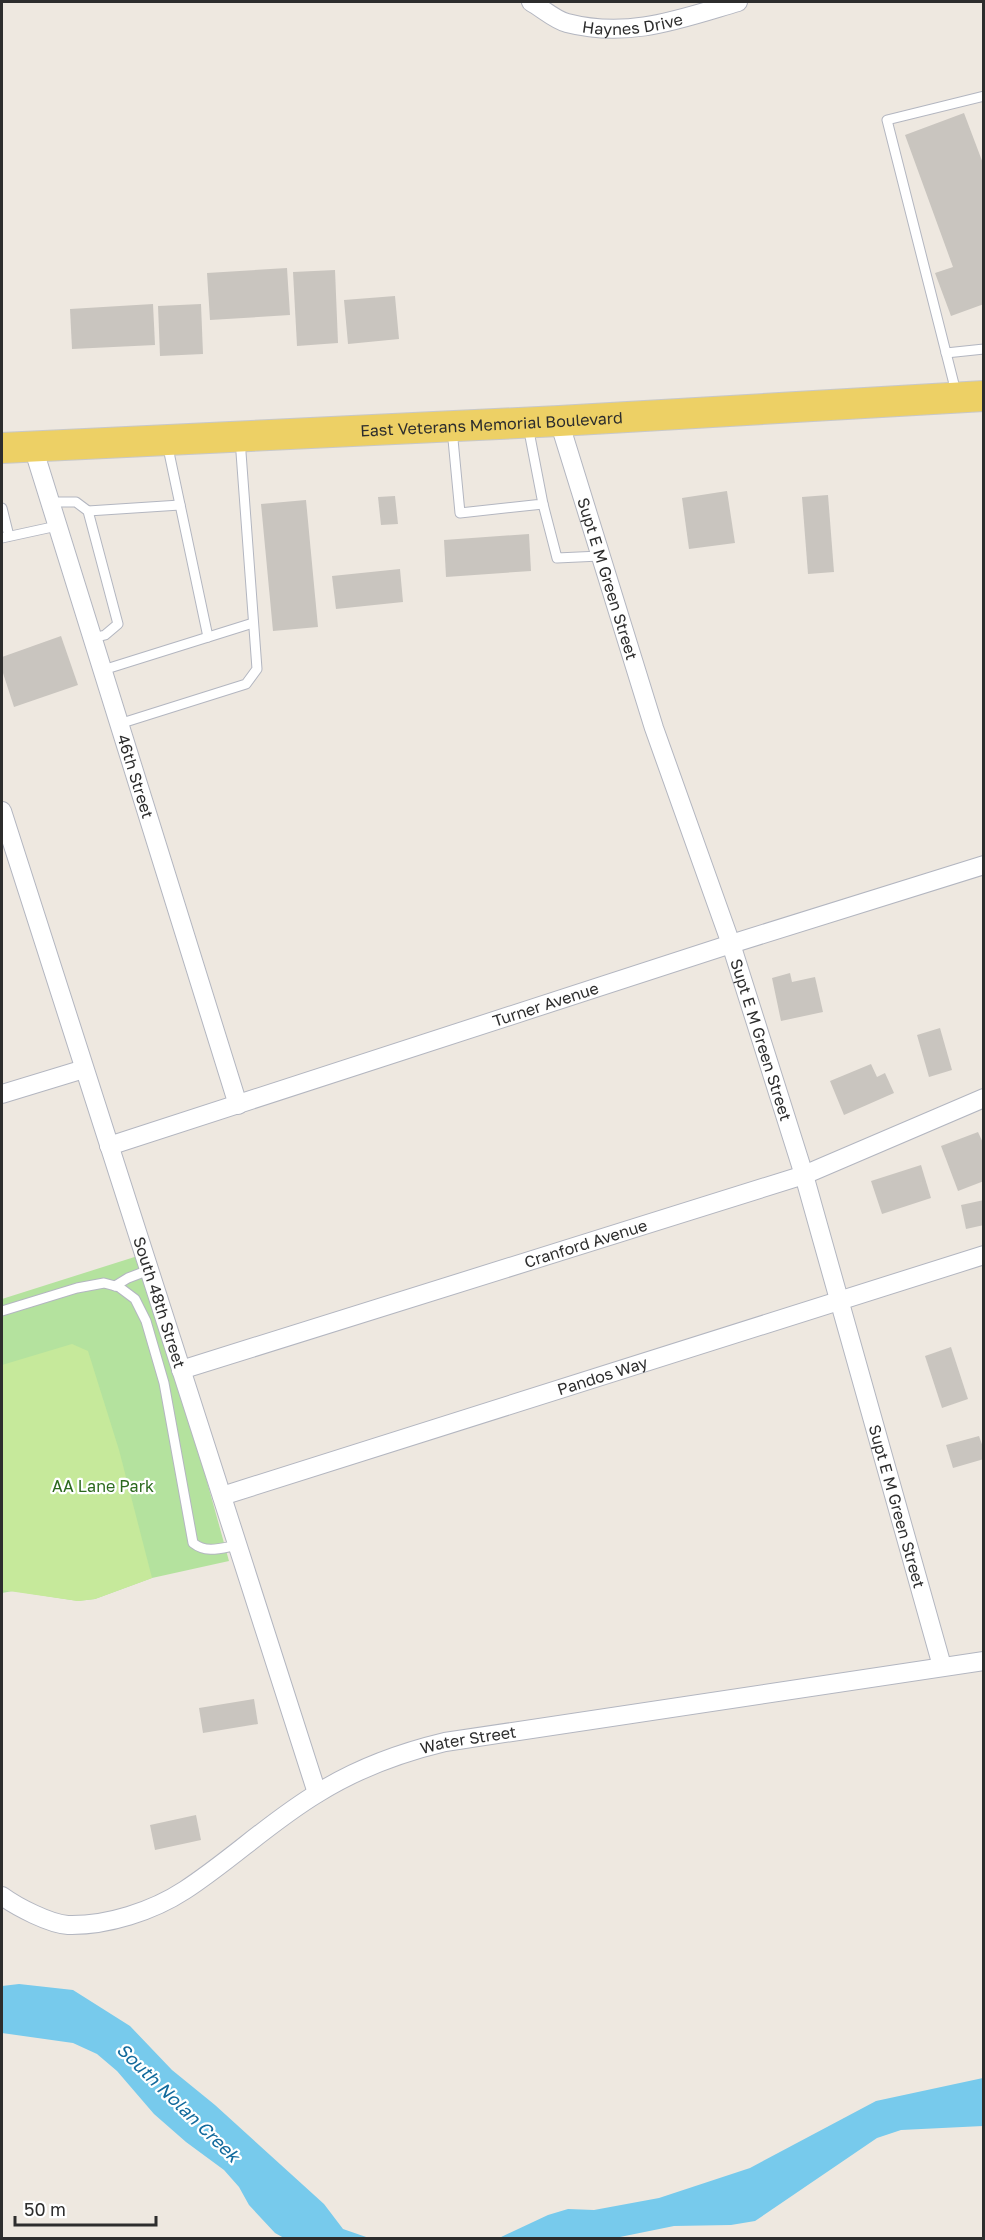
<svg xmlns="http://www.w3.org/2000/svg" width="985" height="2240" viewBox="0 0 985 2240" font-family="'Golos Text',sans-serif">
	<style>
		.green { fill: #b4e29e }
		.pitch { fill: #c6e99b }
		.water { fill: #77caec }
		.building { fill: #c9c5bf }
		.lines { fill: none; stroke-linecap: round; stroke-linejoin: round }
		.lane-casing { stroke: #b3b6c0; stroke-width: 11 }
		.street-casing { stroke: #b3b6c0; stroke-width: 20 }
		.primary-casing { stroke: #c8c8c8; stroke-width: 32 }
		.lane { stroke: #fff; stroke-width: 9 }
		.street { stroke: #fff; stroke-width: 18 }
		.primary { stroke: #edd065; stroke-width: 30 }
		.labels { text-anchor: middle; stroke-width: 4.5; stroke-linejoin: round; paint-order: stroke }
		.street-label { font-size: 16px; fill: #2d2d2d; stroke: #fff }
		.park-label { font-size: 16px; fill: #2b691d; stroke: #fff }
		.water-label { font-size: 18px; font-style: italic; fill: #126a9c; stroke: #fff }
	</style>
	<rect width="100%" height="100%" fill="#eee8e0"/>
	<path class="green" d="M 144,1254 L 229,1561 L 152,1578 L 95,1599 L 78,1601 L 13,1591 L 2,1593 L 2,1299 Z"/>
	<path class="pitch" d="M 72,1344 L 88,1351 L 119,1450 L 152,1578 L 95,1599 L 78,1601 L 2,1590 L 2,1365 Z"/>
	<g class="water">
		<path d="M 19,1984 L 73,1990 L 130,2026 L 172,2070 L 215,2105 L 324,2204 L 343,2229 L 369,2238 L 284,2238 L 275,2233 L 249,2205 L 239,2187 L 224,2170 L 186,2142 L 154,2114 L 117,2071 L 97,2054 L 73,2043 L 2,2033 L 2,1986 Z"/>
		<path d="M 983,2078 L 983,2126 L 901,2130 L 877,2138 L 755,2221 L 731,2225 L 674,2226 L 615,2238 L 499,2238 L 548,2215 L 568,2209 L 594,2210 L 659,2198 L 750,2168 L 876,2101 Z"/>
	</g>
	<g class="building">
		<path d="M 964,113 L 984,166 L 984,304 L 951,316 L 935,273 L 953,267 L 905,135 Z"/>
		<path d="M 287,268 L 290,315 L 210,320 L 207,273 Z"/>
		<path d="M 335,270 L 338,343 L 297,346 L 293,272 Z"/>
		<path d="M 395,296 L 399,339 L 348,344 L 344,300 Z"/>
		<path d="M 153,304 L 155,345 L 72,349 L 70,309 Z"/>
		<path d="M 201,304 L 203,354 L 160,356 L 158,306 Z"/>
		<path d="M 727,491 L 735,543 L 689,549 L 682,498 Z"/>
		<path d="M 828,495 L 834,572 L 808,574 L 802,497 Z"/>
		<path d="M 395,496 L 398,524 L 381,525 L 378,497 Z"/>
		<path d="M 306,500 L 318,627 L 273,631 L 261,504 Z"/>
		<path d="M 529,534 L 531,571 L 446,577 L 444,540 Z"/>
		<path d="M 400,569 L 403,602 L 336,609 L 332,576 Z"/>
		<path d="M 61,636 L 78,685 L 14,707 L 2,670 L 2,657 Z"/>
		<path d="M 790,973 L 792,982 L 815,977 L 823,1012 L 781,1021 L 772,978 Z"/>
		<path d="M 940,1028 L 952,1070 L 929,1077 L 917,1035 Z"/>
		<path d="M 871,1064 L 877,1077 L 885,1073 L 894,1093 L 844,1115 L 830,1081 Z"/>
		<path d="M 978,1132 L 984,1145 L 984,1181 L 958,1191 L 941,1146 Z"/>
		<path d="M 921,1165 L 931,1198 L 882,1214 L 871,1181 Z"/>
		<path d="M 984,1200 L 984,1225 L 966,1229 L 961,1205 Z"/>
		<path d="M 951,1347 L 968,1399 L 942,1408 L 925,1356 Z"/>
		<path d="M 979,1436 L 984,1450 L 984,1459 L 953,1468 L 946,1445 Z"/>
		<path d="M 254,1699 L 258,1724 L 203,1733 L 199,1708 Z"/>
		<path d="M 196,1815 L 201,1840 L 155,1850 L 150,1825 Z"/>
	</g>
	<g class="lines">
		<defs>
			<g id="lane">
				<path d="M 946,353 L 984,349"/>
				<path d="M 956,392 L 887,120 L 984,96"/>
				<path d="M 452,429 L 460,513 L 543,504 L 528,426"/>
				<path d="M 167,443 L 208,637"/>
				<path d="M 50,502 L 76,502 L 88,511 L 118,624 L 105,635 L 93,638"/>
				<path d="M 543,504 L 557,558 L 600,556"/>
				<path d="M 2,508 L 9,536"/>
				<path d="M 88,511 L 180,505"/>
				<path d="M 2,538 L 57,526"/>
				<path d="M 103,670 L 253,623"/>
				<path d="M 119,724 L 246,684 L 257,669 L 240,439"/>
				<path d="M 115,1286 L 128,1278 L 149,1270"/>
				<path d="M 2,1311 L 77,1288 L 104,1283 L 119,1287 L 135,1299 L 146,1321 L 164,1383 L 193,1543 C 207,1554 221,1548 238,1545"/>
			</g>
			<g id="street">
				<path id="s1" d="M 531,2 C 542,8 555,20 567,23 C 629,39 680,19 738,2"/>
				<path id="s2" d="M 559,421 L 654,728 L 731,944 L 804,1175 L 942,1666"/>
				<path id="s3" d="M 33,447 L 238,1105"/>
				<path id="s4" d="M 2,811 L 317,1793"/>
				<path d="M 2,1094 L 84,1069"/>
				<path id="s5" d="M 109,1146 L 731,944 L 984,865"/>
				<path id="s6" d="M 181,1370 L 804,1175 L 984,1098"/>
				<path id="s7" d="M 222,1496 L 984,1255"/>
				<path id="s8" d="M 2,1896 C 17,1907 50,1924 68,1925 C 107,1926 153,1911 185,1890 C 231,1860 271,1821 318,1793 C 358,1768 399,1753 445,1742 L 984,1661"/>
			</g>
			<g id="primary">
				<path id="s9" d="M 2,448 L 559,421 L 984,396"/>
			</g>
		</defs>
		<use href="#lane" class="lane-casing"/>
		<use href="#street" class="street-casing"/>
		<use href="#primary" class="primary-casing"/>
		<use href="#lane" class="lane"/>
		<use href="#street" class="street"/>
		<use href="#primary" class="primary"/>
	</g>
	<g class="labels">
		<g class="street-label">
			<text dy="6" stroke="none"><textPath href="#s1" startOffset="108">Haynes Drive</textPath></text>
			<text dy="6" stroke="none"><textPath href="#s9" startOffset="490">East Veterans Memorial Boulevard</textPath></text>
			<text dy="6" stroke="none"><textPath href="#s2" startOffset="165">Supt E M Green Street</textPath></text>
			<text dy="6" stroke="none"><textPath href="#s3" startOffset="345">46th Street</textPath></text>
			<text dy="6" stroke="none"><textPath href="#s5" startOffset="459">Turner Avenue</textPath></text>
			<text dy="6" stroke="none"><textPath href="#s2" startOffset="651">Supt E M Green Street</textPath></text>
			<text dy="6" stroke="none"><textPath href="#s6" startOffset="424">Cranford Avenue</textPath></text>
			<text dy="6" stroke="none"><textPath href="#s4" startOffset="516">South 48th Street</textPath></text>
			<text dy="6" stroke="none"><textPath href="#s7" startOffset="399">Pandos Way</textPath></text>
			<text dy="6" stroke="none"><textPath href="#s2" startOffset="1137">Supt E M Green Street</textPath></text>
			<text dy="6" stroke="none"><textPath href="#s8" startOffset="522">Water Street</textPath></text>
		</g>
		<g class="park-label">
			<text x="103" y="1492">AA Lane Park</text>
		</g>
		<g class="water-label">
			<text transform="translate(178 2103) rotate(44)" y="6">South Nolan Creek</text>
		</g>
	</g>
	<rect width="985" height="2240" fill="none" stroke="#2d2d2d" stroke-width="6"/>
	<path d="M15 2216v9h141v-9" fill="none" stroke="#2d2d2d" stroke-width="3"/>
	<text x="24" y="2216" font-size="18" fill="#2d2d2d" stroke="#ffffff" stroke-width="4.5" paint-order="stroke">50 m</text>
</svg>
